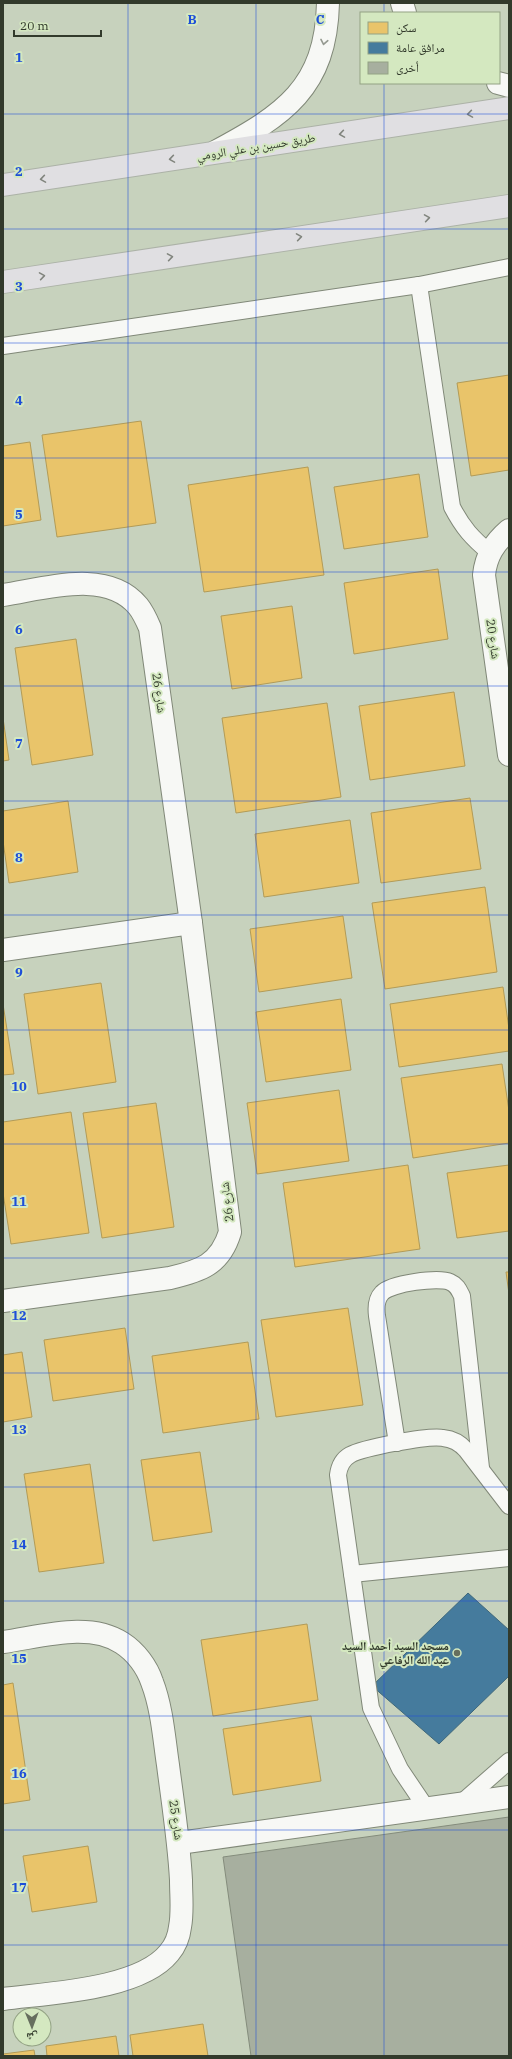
<svg xmlns="http://www.w3.org/2000/svg" width="512" height="2059" viewBox="0 0 512 2059" font-family="'IBM Plex Serif','Noto Naskh Arabic',serif">
	<style>
		.homes { fill: #e9c46a; stroke: #b29b57 }
		.public { fill: #457b9d; stroke: #3f687b }
		.building { fill: #a7af9f; stroke: #848c7c }
		.lines { fill: none; stroke-linecap: round; stroke-linejoin: round }
		.service-casing { stroke: #808878; stroke-width: 18 }
		.minor-casing { stroke: #808878; stroke-width: 24 }
		.tertiary-casing { stroke: #808878; stroke-width: 24 }
		.trunk-casing { stroke: #acb2a7; stroke-width: 24 }
		.service { stroke: #f7f8f5; stroke-width: 16 }
		.minor { stroke: #f7f8f5; stroke-width: 22 }
		.tertiary { stroke: #f7f8f5; stroke-width: 22 }
		.trunk { stroke: #e0dfe2; stroke-width: 22 }
		.oneway { stroke: #949990 }
		.oneway2 { stroke: #80847d }
		.grid { fill: none; stroke: #1d4ed8; stroke-width: 1; stroke-opacity: 0.55 }
		.poi-dot { fill: #666f5e; stroke: #d4e8c0; stroke-width: 1.5 }
		.labels { text-anchor: middle; stroke-width: 4; stroke-linejoin: round; paint-order: stroke }
		.street-label { font-size: 12px; fill: #323a2b; stroke: #d4e8c0 }
		.poi-label { font-size: 12px; font-weight: bold; fill: #323a2b; stroke: #d4e8c0; text-anchor: end }
		.grid-label { font-size: 13px; text-anchor: middle; font-weight: bold; fill: #1d4ed8; stroke: #d4e8c0; stroke-width: 4; stroke-linejoin: round; paint-order: stroke }
	</style>
	<rect width="100%" height="100%" fill="#c7d2bd"/>
	<g class="homes">
		<path d="M 509,375 L 509,470 L 471,476 L 457,383 Z"/>
		<path d="M 141,421 L 156,523 L 57,537 L 42,435 Z"/>
		<path d="M 30,442 L 41,520 L 3,526 L 3,446 Z"/>
		<path d="M 308,467 L 324,575 L 204,592 L 188,485 Z"/>
		<path d="M 419,474 L 428,537 L 344,549 L 334,487 Z"/>
		<path d="M 438,569 L 448,639 L 354,654 L 344,583 Z"/>
		<path d="M 292,606 L 302,678 L 232,689 L 221,616 Z"/>
		<path d="M 76,639 L 93,755 L 32,765 L 15,648 Z"/>
		<path d="M 454,692 L 465,766 L 370,780 L 359,706 Z"/>
		<path d="M 327,703 L 341,797 L 236,813 L 222,718 Z"/>
		<path d="M 3,718 L 9,760 L 3,761 Z"/>
		<path d="M 470,798 L 481,869 L 381,883 L 371,813 Z"/>
		<path d="M 68,801 L 78,872 L 9,883 L 3,841 L 3,811 Z"/>
		<path d="M 350,820 L 359,883 L 264,897 L 255,834 Z"/>
		<path d="M 485,887 L 497,972 L 385,989 L 372,903 Z"/>
		<path d="M 343,916 L 352,978 L 259,992 L 250,929 Z"/>
		<path d="M 101,983 L 116,1082 L 38,1094 L 24,994 Z"/>
		<path d="M 503,987 L 509,1029 L 509,1051 L 399,1067 L 390,1004 Z"/>
		<path d="M 341,999 L 351,1070 L 266,1082 L 256,1012 Z"/>
		<path d="M 3,1004 L 14,1074 L 3,1075 Z"/>
		<path d="M 502,1064 L 509,1111 L 509,1143 L 413,1158 L 401,1078 Z"/>
		<path d="M 339,1090 L 349,1161 L 257,1174 L 247,1103 Z"/>
		<path d="M 156,1103 L 174,1227 L 102,1238 L 83,1113 Z"/>
		<path d="M 71,1112 L 89,1233 L 11,1244 L 3,1193 L 3,1122 Z"/>
		<path d="M 408,1165 L 420,1249 L 295,1267 L 283,1183 Z"/>
		<path d="M 509,1165 L 509,1231 L 457,1238 L 447,1173 Z"/>
		<path d="M 506,1272 L 509,1272 L 509,1294 Z"/>
		<path d="M 348,1308 L 363,1405 L 276,1417 L 261,1320 Z"/>
		<path d="M 125,1328 L 134,1389 L 53,1401 L 44,1340 Z"/>
		<path d="M 248,1342 L 259,1419 L 163,1433 L 152,1356 Z"/>
		<path d="M 22,1352 L 32,1417 L 3,1422 L 3,1355 Z"/>
		<path d="M 200,1452 L 212,1532 L 153,1541 L 141,1460 Z"/>
		<path d="M 90,1464 L 104,1563 L 39,1572 L 24,1474 Z"/>
		<path d="M 307,1624 L 318,1700 L 213,1716 L 201,1640 Z"/>
		<path d="M 13,1683 L 30,1800 L 3,1804 L 3,1685 Z"/>
		<path d="M 311,1716 L 321,1781 L 233,1795 L 223,1729 Z"/>
		<path d="M 88,1846 L 97,1902 L 32,1912 L 23,1856 Z"/>
		<path d="M 203,2024 L 208,2056 L 133,2056 L 130,2035 Z"/>
		<path d="M 116,2036 L 119,2056 L 47,2056 L 46,2046 Z"/>
		<path d="M 34,2050 L 35,2056 L 3,2056 L 3,2054 Z"/>
	</g>
	<path class="public" d="M 468,1593 L 509,1630 L 509,1676 L 439,1744 L 372,1686 Z"/>
	<path class="building" d="M 509,1817 L 509,2056 L 251,2056 L 223,1857 Z"/>
	<g class="lines">
		<defs>
			<g id="service">
				<path d="M 419,285 L 452,507 C 463,528 472,538 490,553"/>
				<path d="M 3,346 L 419,285 L 509,267"/>
				<path d="M 397,1443 L 377,1316 C 376,1308 376,1299 382,1293 C 391,1283 439,1277 450,1282 C 457,1285 459,1290 462,1296 L 481,1468"/>
				<path d="M 352,1574 L 509,1558"/>
				<path d="M 460,1804 L 509,1761"/>
				<path d="M 427,1809 L 400,1769 L 371,1708 L 338,1475 C 339,1467 343,1459 350,1455 C 362,1448 429,1435 443,1438 C 453,1439 460,1443 466,1450 L 509,1506"/>
			</g>
			<g id="minor">
				<path d="M 509,530 C 494,543 486,556 484,575 L 509,755"/>
				<path d="M 3,595 C 44,589 107,568 138,606 C 143,612 147,621 150,628 L 191,923 L 230,1232 C 220,1265 200,1271 170,1278 L 3,1301"/>
				<path d="M 3,950 L 191,923"/>
				<path d="M 3,1642 C 40,1637 89,1621 122,1643 C 136,1652 147,1667 152,1682 C 162,1708 164,1738 168,1765 C 173,1804 179,1842 181,1880 C 181,1896 183,1912 180,1927 C 179,1936 175,1946 169,1953 C 139,1990 48,1993 3,1999"/>
				<path d="M 179,1843 L 509,1797"/>
			</g>
			<g id="tertiary">
				<path d="M 402,3 L 405,13"/>
				<path d="M 498,83 L 509,86"/>
				<path d="M 215,152 C 284,115 326,88 328,3"/>
			</g>
			<g id="trunk">
				<path d="M 3,185 L 509,108"/>
				<path d="M 3,282 L 509,206"/>
			</g>
		</defs>
		<use href="#service" class="service-casing"/>
		<use href="#minor" class="minor-casing"/>
		<use href="#tertiary" class="tertiary-casing"/>
		<use href="#trunk" class="trunk-casing"/>
		<use href="#service" class="service"/>
		<use href="#minor" class="minor"/>
		<use href="#tertiary" class="tertiary"/>
		<use href="#trunk" class="trunk"/>
	</g>
	<defs><path id="oneway-chevron" d="M-2-3.5L2.5 0L-2 3.5" fill="none" stroke-width="1.6" stroke-linecap="round" stroke-linejoin="round"/></defs>
	<use class="oneway" href="#oneway-chevron" transform="translate(324 42) rotate(101)"/>
	<g class="oneway2">
		<use href="#oneway-chevron" transform="translate(470 114) rotate(171)"/>
		<use href="#oneway-chevron" transform="translate(342 134) rotate(171)"/>
		<use href="#oneway-chevron" transform="translate(172 159) rotate(171)"/>
		<use href="#oneway-chevron" transform="translate(43 179) rotate(171)"/>
		<use href="#oneway-chevron" transform="translate(427 218) rotate(-9)"/>
		<use href="#oneway-chevron" transform="translate(299 237) rotate(-9)"/>
		<use href="#oneway-chevron" transform="translate(170 257) rotate(-9)"/>
		<use href="#oneway-chevron" transform="translate(42 276) rotate(-9)"/>
	</g>
	<path class="grid" d="M 128,3 L 128,2056M 256,3 L 256,2056M 384,3 L 384,13M 384,83 L 384,2056M 3,114 L 509,114M 3,229 L 509,229M 3,343 L 509,343M 3,458 L 509,458M 3,572 L 509,572M 3,686 L 509,686M 3,801 L 509,801M 3,915 L 509,915M 3,1030 L 509,1030M 3,1144 L 509,1144M 3,1258 L 509,1258M 3,1373 L 509,1373M 3,1487 L 509,1487M 3,1601 L 509,1601M 3,1716 L 509,1716M 3,1830 L 509,1830M 3,1945 L 509,1945"/>
	<circle class="poi-dot" cx="457" cy="1653" r="4"/>
	<g class="labels">
		<g class="street-label">
			<text transform="translate(256 147) rotate(-9)" y="4">طريق حسين بن علي الرومي</text>
			<text transform="translate(493 639) rotate(82)" y="4">شارع 20</text>
			<text transform="translate(159 693) rotate(82)" y="4">شارع 26</text>
			<text transform="translate(227 1202) rotate(-97)" y="4">شارع 26</text>
			<text transform="translate(176 1820) rotate(82)" y="4">شارع 25</text>
		</g>
		<g class="poi-label">
			<text x="449" y="1650">مسجد السيد أحمد السيد<tspan x="449" dy="14">عبد الله الرفاعي</tspan></text>
		</g>
	</g>
	<g class="grid-label">
		<text x="192" y="24">B</text>
		<text x="320" y="24">C</text>
		<text x="19" y="62">1</text>
		<text x="19" y="176">2</text>
		<text x="19" y="291">3</text>
		<text x="19" y="405">4</text>
		<text x="19" y="519">5</text>
		<text x="19" y="634">6</text>
		<text x="19" y="748">7</text>
		<text x="19" y="862">8</text>
		<text x="19" y="977">9</text>
		<text x="19" y="1091">10</text>
		<text x="19" y="1206">11</text>
		<text x="19" y="1320">12</text>
		<text x="19" y="1434">13</text>
		<text x="19" y="1549">14</text>
		<text x="19" y="1663">15</text>
		<text x="19" y="1778">16</text>
		<text x="19" y="1892">17</text>
	</g>
	<rect width="512" height="2059" fill="none" stroke="#323a2b" stroke-width="8"/>
	<rect x="360" y="12" width="140" height="72" fill="#d4e8c0" stroke="#93a284"/>
	<rect x="368" y="22" width="20" height="12" fill="#e9c46a" stroke="#93a284"/>
	<text x="396" y="32" font-size="12" fill="#323a2b">سكن</text>
	<rect x="368" y="42" width="20" height="12" fill="#457b9d" stroke="#93a284"/>
	<text x="396" y="52" font-size="12" fill="#323a2b">مرافق عامة</text>
	<rect x="368" y="62" width="20" height="12" fill="#a7af9f" stroke="#93a284"/>
	<text x="396" y="72" font-size="12" fill="#323a2b">أخرى</text>
	<g transform="translate(32 2027) rotate(179)"><circle r="19" fill="#d4e8c0" stroke="#93a284"/>
	<path d="M0-3L7 15L0 10L-7 15Z" fill="#666f5e"/>
	<text y="-6" font-size="11" font-weight="bold" text-anchor="middle" fill="#323a2b">ش</text>
	</g>
	<path d="M14 30v6h87v-6" fill="none" stroke="#323a2b" stroke-width="2"/>
	<text x="20" y="30" font-size="12" fill="#323a2b" stroke="#d4e8c0" stroke-width="3" paint-order="stroke">20 m</text>
</svg>
